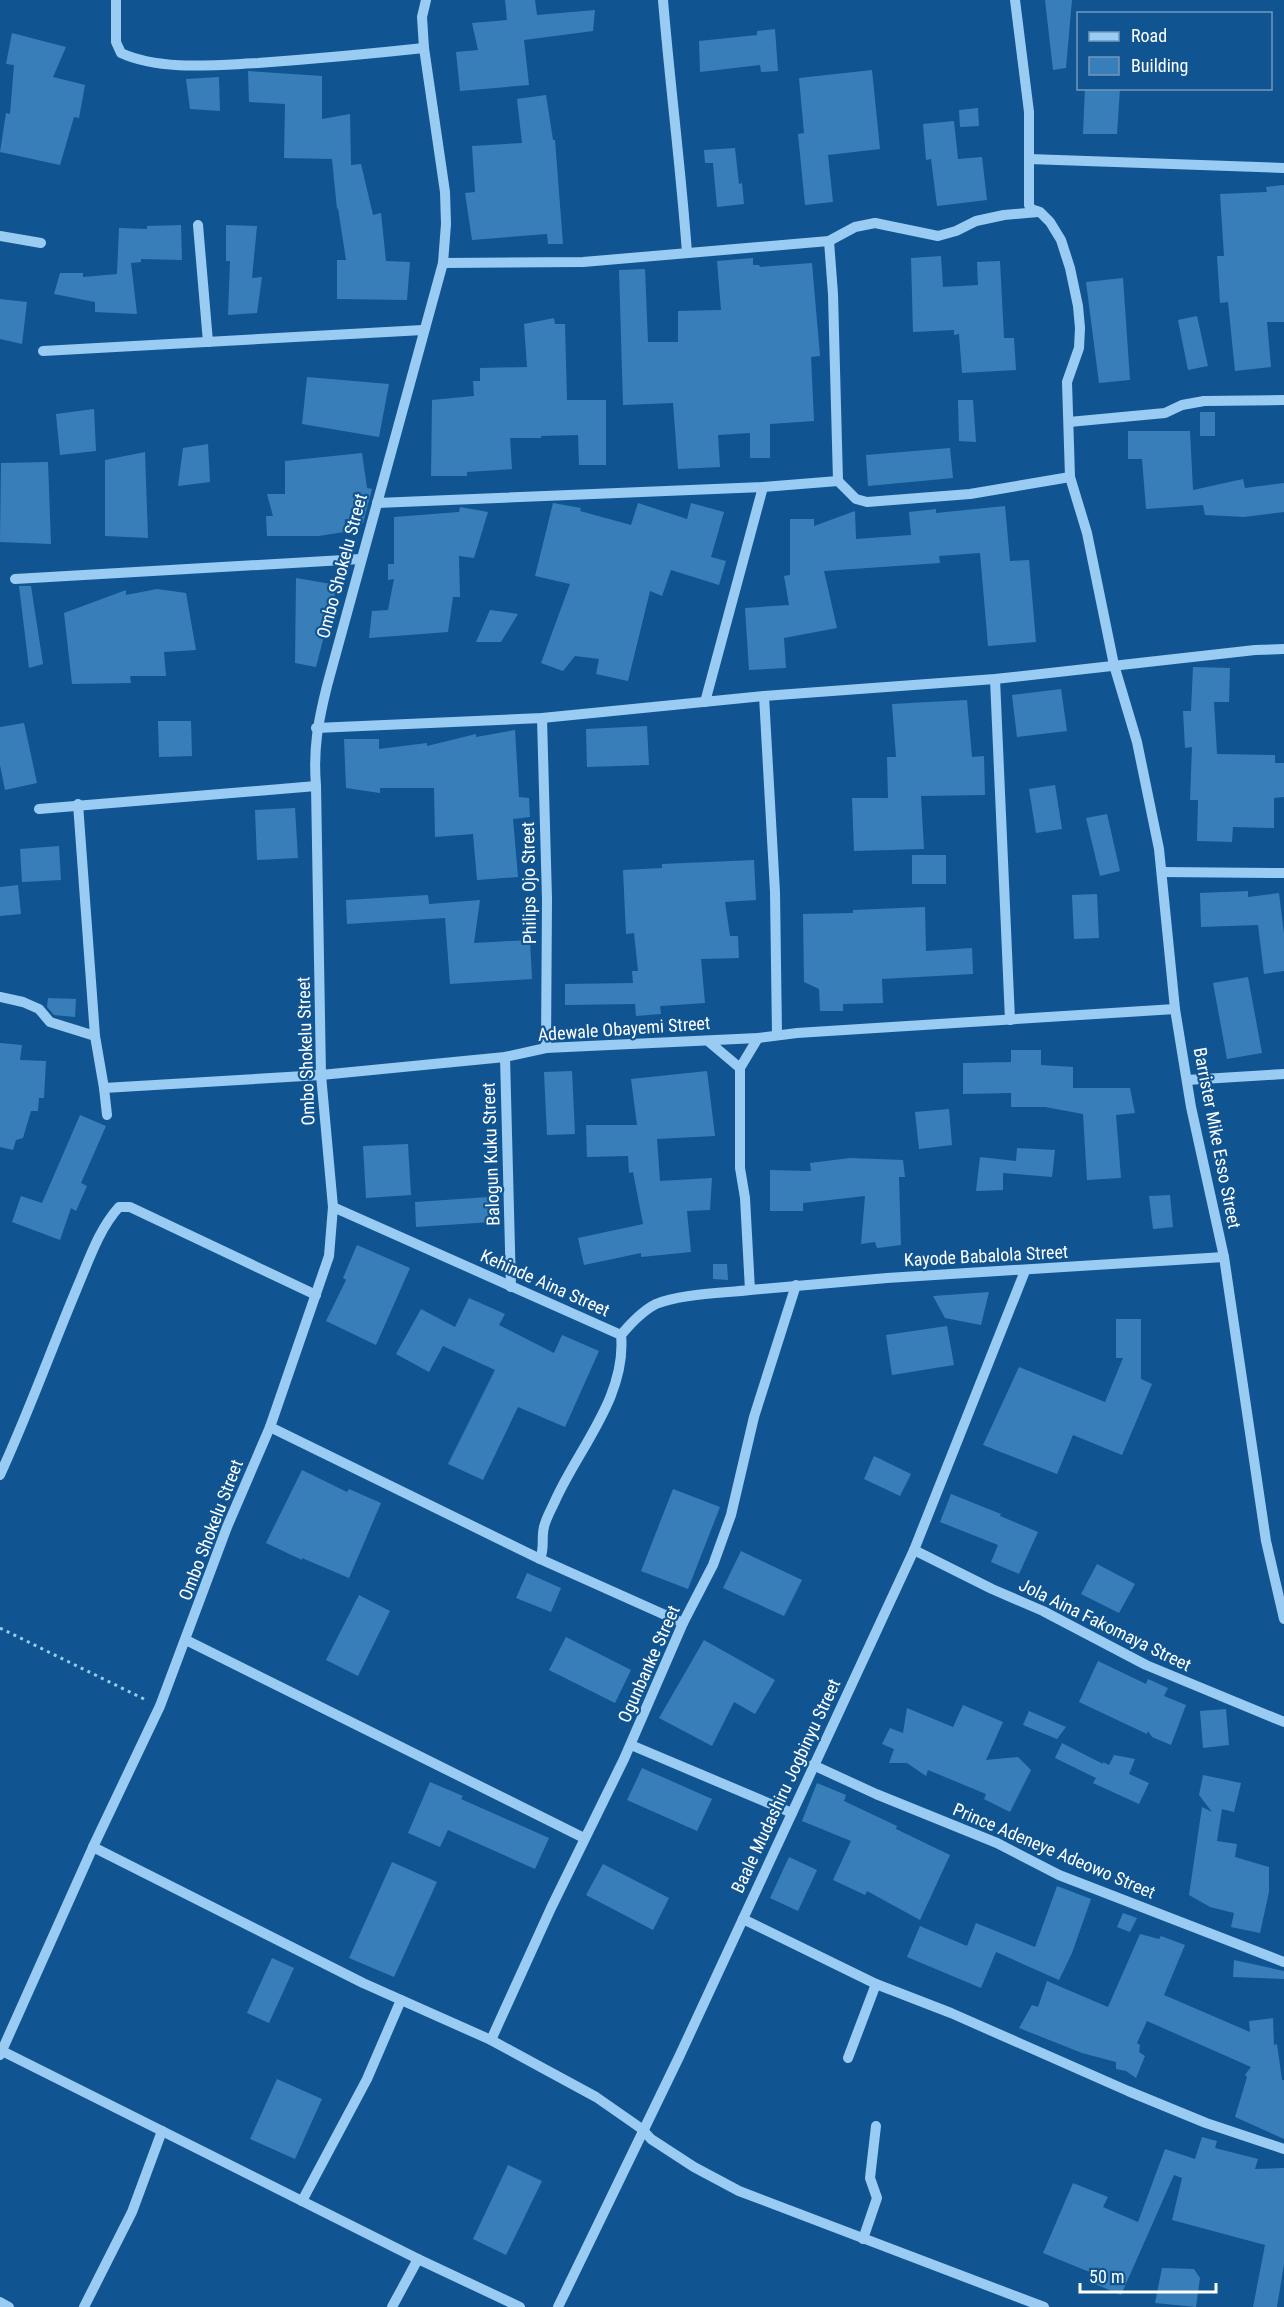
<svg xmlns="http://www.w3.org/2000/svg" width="1284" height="2307" viewBox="0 0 1284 2307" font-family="'Roboto Condensed',sans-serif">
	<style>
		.building { fill: #387fba }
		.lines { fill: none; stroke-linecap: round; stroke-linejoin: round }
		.path { stroke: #9accf3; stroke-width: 3; stroke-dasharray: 3 4.5; stroke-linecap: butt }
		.minor { stroke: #9accf3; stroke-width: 10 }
		.labels { text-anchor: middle; stroke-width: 4.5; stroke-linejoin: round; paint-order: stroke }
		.street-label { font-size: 18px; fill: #fff; stroke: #105591 }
	</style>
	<rect width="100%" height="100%" fill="#105591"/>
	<g class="building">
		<path d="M 505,0 L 535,0 L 537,15 L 595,10 L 593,31 L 524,40 L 529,85 L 460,91 L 456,52 L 478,50 L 472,23 L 507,20 Z"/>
		<path d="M 1045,0 L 1072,0 L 1066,68 L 1053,70 Z"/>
		<path d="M 775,29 L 778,71 L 761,72 L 760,65 L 700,72 L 699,41 L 757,35 L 757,31 Z"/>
		<path d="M 12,33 L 66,47 L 53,77 L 85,85 L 79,118 L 74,117 L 60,165 L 0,152 L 6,113 L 10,114 L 14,65 L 6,64 Z"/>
		<path d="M 872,70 L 880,149 L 828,155 L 833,202 L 805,205 L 798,134 L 804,133 L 799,78 Z"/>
		<path d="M 248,71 L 322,76 L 322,119 L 350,114 L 351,165 L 361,164 L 373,215 L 381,213 L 386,261 L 410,262 L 407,300 L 337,299 L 337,260 L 346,260 L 338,208 L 337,209 L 332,159 L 284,158 L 285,104 L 249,102 Z"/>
		<path d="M 219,77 L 220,111 L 190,109 L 186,79 Z"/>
		<path d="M 1085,88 L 1120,88 L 1117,134 L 1083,134 Z"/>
		<path d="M 546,95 L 553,140 L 555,140 L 563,244 L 548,244 L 547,234 L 472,240 L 465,193 L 475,192 L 472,146 L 522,143 L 517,99 Z"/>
		<path d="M 978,108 L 979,126 L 960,127 L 959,110 Z"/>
		<path d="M 954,121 L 958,159 L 982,157 L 987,200 L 937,206 L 931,159 L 926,160 L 923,124 Z"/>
		<path d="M 735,148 L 739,184 L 742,183 L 744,204 L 717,207 L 713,163 L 705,163 L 704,150 Z"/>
		<path d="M 1284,185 L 1284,322 L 1267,322 L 1271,367 L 1235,371 L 1228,302 L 1220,303 L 1217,256 L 1224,256 L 1220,194 L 1267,192 L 1266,187 Z"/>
		<path d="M 181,225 L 182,260 L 141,259 L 141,262 L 131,263 L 137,314 L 95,312 L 95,302 L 54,294 L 60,273 L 83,273 L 83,277 L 117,274 L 119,228 L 147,229 L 147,226 Z"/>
		<path d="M 226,225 L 257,226 L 252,278 L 262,277 L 257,313 L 228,315 L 230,261 L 226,261 Z"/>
		<path d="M 941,256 L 943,287 L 978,285 L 977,262 L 1000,261 L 1004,338 L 1014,338 L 1016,370 L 962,373 L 959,334 L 954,335 L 954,330 L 913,332 L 911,258 Z"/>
		<path d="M 753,258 L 753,265 L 759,265 L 760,267 L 812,263 L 820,356 L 811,357 L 814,421 L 770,424 L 770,458 L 750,458 L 750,433 L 718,435 L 720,467 L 678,469 L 673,403 L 623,405 L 619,270 L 645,269 L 648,342 L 678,342 L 678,311 L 721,310 L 717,261 Z"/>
		<path d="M 1123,278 L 1130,380 L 1099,383 L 1086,282 Z"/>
		<path d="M 0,299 L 27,302 L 22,344 L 0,339 Z"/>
		<path d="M 1197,316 L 1208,366 L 1188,370 L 1178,320 Z"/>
		<path d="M 554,318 L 555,324 L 565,324 L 567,400 L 606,400 L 606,465 L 579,465 L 578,435 L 541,436 L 541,438 L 510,438 L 512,469 L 467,472 L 467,476 L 431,476 L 432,400 L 474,396 L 473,381 L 480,381 L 480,368 L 527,367 L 524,324 Z"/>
		<path d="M 307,377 L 389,384 L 379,437 L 302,424 Z"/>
		<path d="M 958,400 L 973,400 L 976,442 L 959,441 Z"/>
		<path d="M 94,409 L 96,451 L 60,455 L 56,414 Z"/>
		<rect x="1200" y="412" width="15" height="24"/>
		<path d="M 1128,431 L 1190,431 L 1193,490 L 1243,479 L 1245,488 L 1284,483 L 1284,512 L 1244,517 L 1205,515 L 1203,505 L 1146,509 L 1142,459 L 1128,459 Z"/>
		<path d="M 208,444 L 210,482 L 178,486 L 183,448 Z"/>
		<path d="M 950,448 L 953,478 L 868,486 L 866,455 Z"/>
		<path d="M 145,452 L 148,538 L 105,536 L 105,460 Z"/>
		<path d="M 362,453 L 367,488 L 372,489 L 363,523 L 345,519 L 344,532 L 319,536 L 267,536 L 266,516 L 273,516 L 267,494 L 285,494 L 285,461 Z"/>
		<path d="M 48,462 L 51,544 L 0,542 L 1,463 Z"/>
		<path d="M 553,503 L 581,508 L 580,511 L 631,525 L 638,503 L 687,519 L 691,503 L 724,512 L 711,557 L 726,561 L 719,585 L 671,570 L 662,596 L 650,591 L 628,681 L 596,674 L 599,659 L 575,656 L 563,671 L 541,663 L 570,584 L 535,576 Z"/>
		<path d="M 1005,506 L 1010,561 L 1029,560 L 1036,642 L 988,646 L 980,553 L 939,556 L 940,563 L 824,571 L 837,628 L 784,638 L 786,668 L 749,670 L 745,608 L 789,605 L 784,576 L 790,575 L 790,519 L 814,519 L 814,526 L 855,511 L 856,539 L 911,535 L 909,512 L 936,509 L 936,513 Z"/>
		<path d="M 460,507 L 488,512 L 474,558 L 459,556 L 460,597 L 453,597 L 448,632 L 369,638 L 372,611 L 388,610 L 394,579 L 388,580 L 388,564 L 394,564 L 394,517 L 459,512 Z"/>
		<path d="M 296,578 L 337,585 L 316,667 L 295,663 Z"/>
		<path d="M 19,586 L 31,586 L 43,664 L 29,668 Z"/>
		<path d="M 157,589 L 186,593 L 196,650 L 164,652 L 166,676 L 130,676 L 131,683 L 72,684 L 64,613 L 126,590 L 126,595 Z"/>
		<path d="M 490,610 L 518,614 L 501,642 L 476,642 Z"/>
		<path d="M 1193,667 L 1230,668 L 1229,702 L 1214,702 L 1217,754 L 1275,755 L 1275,763 L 1284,763 L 1284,797 L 1274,798 L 1274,828 L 1233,827 L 1232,842 L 1197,841 L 1198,800 L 1190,800 L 1192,747 L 1185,748 L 1183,711 L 1191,711 Z"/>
		<path d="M 1061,689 L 1067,731 L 1017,737 L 1012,695 Z"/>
		<path d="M 967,700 L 972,757 L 984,756 L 985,795 L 921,796 L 924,849 L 854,851 L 852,798 L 888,798 L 887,757 L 896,757 L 892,704 Z"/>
		<path d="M 158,721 L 191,721 L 192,756 L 159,757 Z"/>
		<path d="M 24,723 L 37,783 L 5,790 L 0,765 L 0,727 Z"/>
		<path d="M 647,726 L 649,765 L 587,767 L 586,729 Z"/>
		<path d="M 515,730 L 519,797 L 529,798 L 530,817 L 513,819 L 518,877 L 477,880 L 473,834 L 435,837 L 434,788 L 380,788 L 380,793 L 346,788 L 344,739 L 379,739 L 379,749 L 427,743 L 427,746 L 476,734 L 476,737 Z"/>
		<path d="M 1055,785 L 1062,829 L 1036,833 L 1029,789 Z"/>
		<path d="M 295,808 L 298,858 L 257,860 L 255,810 Z"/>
		<path d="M 1107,814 L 1120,871 L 1100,876 L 1086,818 Z"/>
		<path d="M 59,846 L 61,880 L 22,882 L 20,849 Z"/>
		<rect x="912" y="855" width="34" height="29"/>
		<path d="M 754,860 L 756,900 L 725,902 L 730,936 L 738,936 L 739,958 L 701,959 L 705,1003 L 660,1006 L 661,1014 L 636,1016 L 635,1004 L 565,1005 L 565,984 L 633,983 L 632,971 L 638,971 L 634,933 L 626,934 L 623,870 L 662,868 L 662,864 Z"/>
		<path d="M 18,885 L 21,914 L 0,916 L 0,887 Z"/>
		<path d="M 1248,891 L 1248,897 L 1279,893 L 1284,934 L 1284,971 L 1264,974 L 1258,925 L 1201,927 L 1200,893 Z"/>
		<path d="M 1097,894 L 1099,938 L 1074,939 L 1072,895 Z"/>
		<path d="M 428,895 L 429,904 L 480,900 L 474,943 L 530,940 L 532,979 L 450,984 L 445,918 L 347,924 L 346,900 Z"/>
		<path d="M 925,907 L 926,951 L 972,948 L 973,974 L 882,979 L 883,1003 L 843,1004 L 843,1011 L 820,1011 L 819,989 L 804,982 L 803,914 L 853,913 L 853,910 Z"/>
		<path d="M 1248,977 L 1262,1053 L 1227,1059 L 1213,983 Z"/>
		<path d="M 48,998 L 76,999 L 75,1017 L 54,1015 L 47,1007 Z"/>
		<path d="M 0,1043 L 22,1045 L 20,1060 L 46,1061 L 44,1098 L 39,1098 L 38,1111 L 31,1111 L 23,1138 L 16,1140 L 13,1150 L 0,1147 Z"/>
		<path d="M 1011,1050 L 1041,1050 L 1041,1065 L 1073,1067 L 1073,1088 L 1130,1088 L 1135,1113 L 1116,1115 L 1121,1178 L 1087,1180 L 1083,1114 L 1045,1107 L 1011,1107 L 1011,1093 L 963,1094 L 963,1063 L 1011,1062 Z"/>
		<path d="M 572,1071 L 575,1134 L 547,1135 L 544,1072 Z"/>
		<path d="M 707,1071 L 715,1136 L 657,1139 L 660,1181 L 712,1178 L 710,1210 L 687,1211 L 691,1252 L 641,1257 L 641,1253 L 584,1265 L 578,1238 L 643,1224 L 633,1172 L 629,1173 L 628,1156 L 587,1157 L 586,1125 L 637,1125 L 631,1079 Z"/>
		<path d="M 949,1109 L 952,1145 L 919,1149 L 915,1112 Z"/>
		<path d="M 80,1115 L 106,1126 L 81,1183 L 87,1186 L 76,1211 L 71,1208 L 60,1240 L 12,1222 L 21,1196 L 42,1203 Z"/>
		<path d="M 408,1144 L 411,1195 L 366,1198 L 363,1146 Z"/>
		<path d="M 1017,1148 L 1055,1150 L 1052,1177 L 1003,1173 L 1003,1190 L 976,1191 L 980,1157 L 1016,1161 Z"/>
		<path d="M 850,1158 L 903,1160 L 905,1177 L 899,1177 L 901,1245 L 877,1248 L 875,1242 L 861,1244 L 865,1196 L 803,1203 L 803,1211 L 770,1211 L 770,1170 L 811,1171 L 810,1163 Z"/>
		<path d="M 1170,1195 L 1173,1227 L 1153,1229 L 1149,1196 Z"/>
		<path d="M 489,1197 L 491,1222 L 416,1227 L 415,1202 Z"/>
		<path d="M 357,1245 L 410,1268 L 376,1345 L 326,1321 L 346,1280 L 343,1278 Z"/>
		<path d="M 713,1264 L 727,1264 L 728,1280 L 713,1279 Z"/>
		<path d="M 989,1292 L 981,1325 L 945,1318 L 933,1296 Z"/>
		<path d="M 469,1298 L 505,1314 L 499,1325 L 554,1353 L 562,1335 L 599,1351 L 565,1427 L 518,1407 L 483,1480 L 448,1464 L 495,1370 L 443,1346 L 429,1372 L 396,1354 L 421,1309 L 455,1327 Z"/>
		<path d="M 1116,1319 L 1141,1319 L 1141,1379 L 1152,1384 L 1122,1455 L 1073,1435 L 1057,1474 L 983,1445 L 1019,1367 L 1105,1402 L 1123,1358 L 1116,1358 Z"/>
		<path d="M 947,1326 L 954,1365 L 892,1375 L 886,1335 Z"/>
		<path d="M 874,1456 L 911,1474 L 900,1496 L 864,1479 Z"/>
		<path d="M 302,1470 L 347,1492 L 349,1489 L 381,1503 L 349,1578 L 302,1558 L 302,1560 L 266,1543 Z"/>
		<path d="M 673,1489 L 720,1507 L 688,1589 L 641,1571 Z"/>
		<path d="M 951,1494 L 1001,1514 L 1000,1516 L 1038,1532 L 1019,1574 L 991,1562 L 998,1545 L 940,1522 Z"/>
		<path d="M 741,1551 L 802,1580 L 784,1616 L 723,1588 Z"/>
		<path d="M 1097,1564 L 1135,1584 L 1119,1613 L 1081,1594 Z"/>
		<path d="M 527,1573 L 561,1588 L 551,1612 L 516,1598 Z"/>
		<path d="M 359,1595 L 390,1611 L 358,1676 L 326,1660 Z"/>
		<path d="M 566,1637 L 631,1670 L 615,1703 L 549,1670 Z"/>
		<path d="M 704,1640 L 775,1680 L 755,1714 L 734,1702 L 712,1746 L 659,1718 Z"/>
		<path d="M 1098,1661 L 1146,1684 L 1148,1679 L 1168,1688 L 1164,1696 L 1186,1705 L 1171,1745 L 1152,1737 L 1148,1731 L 1147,1734 L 1079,1702 Z"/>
		<path d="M 963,1705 L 1003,1722 L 986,1760 L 1018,1757 L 1031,1770 L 1010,1812 L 984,1799 L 986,1794 L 928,1770 L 926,1776 L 907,1763 L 889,1763 L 894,1749 L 882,1744 L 890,1728 L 903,1733 L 907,1708 L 953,1727 Z"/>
		<path d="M 1226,1709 L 1229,1745 L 1203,1748 L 1200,1711 Z"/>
		<path d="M 1029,1711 L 1066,1727 L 1057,1739 L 1023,1725 Z"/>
		<path d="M 1062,1743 L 1103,1764 L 1103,1762 L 1109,1765 L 1114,1755 L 1135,1759 L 1129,1774 L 1149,1783 L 1139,1804 L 1093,1783 L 1096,1778 L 1055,1758 Z"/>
		<path d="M 642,1768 L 712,1799 L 697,1831 L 627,1800 Z"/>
		<path d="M 1203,1775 L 1241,1783 L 1234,1812 L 1222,1809 L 1217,1841 L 1237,1844 L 1235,1857 L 1269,1867 L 1269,1892 L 1260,1933 L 1231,1927 L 1234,1913 L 1210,1907 L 1189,1895 L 1202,1807 L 1212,1812 L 1199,1795 Z"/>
		<path d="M 430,1782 L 463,1796 L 461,1799 L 549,1838 L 535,1869 L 448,1830 L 440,1847 L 408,1833 Z"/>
		<path d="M 817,1783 L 846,1795 L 844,1801 L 897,1826 L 896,1829 L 950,1855 L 920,1920 L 867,1891 L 865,1895 L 833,1880 L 851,1841 L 802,1821 Z"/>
		<path d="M 789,1857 L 817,1870 L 798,1911 L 770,1898 Z"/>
		<path d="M 392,1862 L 437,1882 L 394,1977 L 349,1958 Z"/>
		<path d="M 603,1864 L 669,1898 L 653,1930 L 586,1895 Z"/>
		<path d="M 1057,1886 L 1091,1899 L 1072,1953 L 1059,1980 L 996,1952 L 981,1988 L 907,1957 L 920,1926 L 967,1946 L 976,1923 L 1035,1947 Z"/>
		<path d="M 1123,1913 L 1137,1918 L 1130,1932 L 1117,1927 Z"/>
		<path d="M 1140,1934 L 1159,1939 L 1161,1936 L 1185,1945 L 1164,1995 L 1250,2032 L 1249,2021 L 1273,2018 L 1274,2045 L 1277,2044 L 1282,2080 L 1284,2080 L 1284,2139 L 1235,2117 L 1247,2077 L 1245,2075 L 1251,2067 L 1147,2021 L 1137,2043 L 1140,2045 L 1139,2052 L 1145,2056 L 1136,2078 L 1126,2071 L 1116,2069 L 1116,2062 L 1082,2053 L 1019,2028 L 1032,2005 L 1038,2007 L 1047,1981 L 1108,2007 Z"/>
		<path d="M 272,1958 L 294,1968 L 269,2023 L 247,2013 Z"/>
		<path d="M 1234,1960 L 1284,1971 L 1284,1979 L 1233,1977 Z"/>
		<path d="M 277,2079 L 322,2099 L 295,2159 L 250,2139 Z"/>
		<path d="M 1202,2137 L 1217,2141 L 1215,2148 L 1258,2159 L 1255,2169 L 1284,2168 L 1284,2264 L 1277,2307 L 1253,2307 L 1265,2245 L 1172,2220 L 1182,2178 L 1174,2175 L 1121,2295 L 1088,2281 L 1092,2273 L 1043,2253 L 1073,2183 L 1108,2197 L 1103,2207 L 1138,2222 L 1165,2149 L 1195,2159 Z"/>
		<path d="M 508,2165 L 542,2181 L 506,2255 L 473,2239 Z"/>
		<path d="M 1162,2268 L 1194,2269 L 1200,2278 L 1196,2307 L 1155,2303 Z"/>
	</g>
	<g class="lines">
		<path class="path" d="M 0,1628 L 146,1700"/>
		<g class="minor">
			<path d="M 116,0 L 116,42 L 121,53 C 160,71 215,65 258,63 C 313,59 368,54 424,48"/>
			<path d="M 663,0 C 670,85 681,169 687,253"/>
			<path d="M 1015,0 L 1029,112 L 1029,205 L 1031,209 L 1040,212 L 1050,222 L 1061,240 L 1070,268 L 1078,306 L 1080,328 L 1079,348 L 1067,382 L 1070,477 L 1087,533 L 1114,665 L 1137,742 L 1159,849 L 1175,1009 L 1191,1107 L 1224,1257 L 1266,1541 L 1284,1619"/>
			<path d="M 1029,159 L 1284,168"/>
			<path d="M 198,225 L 208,342"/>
			<path d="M 0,236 L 41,243"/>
			<path d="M 829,241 L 833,294 L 838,481"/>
			<path d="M 443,263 L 583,262 L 829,241 L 855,227 L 875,223 L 938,236 L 956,231 L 976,221 L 1004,215 L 1038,212"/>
			<path d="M 43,351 L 423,330"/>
			<path d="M 1069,422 L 1165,413 L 1182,405 L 1204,401 L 1284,400"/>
			<path d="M 377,503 L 763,487 L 838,481 L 856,499 L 867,502 L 970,494 L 1070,477"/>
			<path d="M 15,579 L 361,559"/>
			<path d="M 995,679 L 1010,1020"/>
			<path d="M 764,696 L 775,892 L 777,1035"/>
			<path d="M 705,702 L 763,487"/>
			<path d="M 542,718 L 547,899 L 546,1048"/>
			<path d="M 316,728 L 542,718 L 764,696 L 995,679 L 1255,650 L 1284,649"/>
			<path d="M 78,804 L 95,1036 L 104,1088"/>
			<path d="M 39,809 L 316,786"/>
			<path d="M 1162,872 L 1284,873"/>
			<path d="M 0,997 L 23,1002 L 39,1009 L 50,1022 L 95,1036"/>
			<path d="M 758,1038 L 740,1068 L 740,1168 L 745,1198 L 750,1290 L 887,1278 L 1224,1257"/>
			<path d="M 708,1041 L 740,1068"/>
			<path d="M 505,1057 L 511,1287"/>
			<path d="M 1187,1080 L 1284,1074"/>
			<path d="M 107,1115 L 104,1088 L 321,1075 L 505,1057 L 546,1048 L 758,1038 L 797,1033 L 1175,1009"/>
			<path d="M 333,1207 L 621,1335 C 627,1396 578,1449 555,1501 C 551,1510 546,1518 544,1527 C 541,1539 545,1547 540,1559"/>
			<path d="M 621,1335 C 631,1323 642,1311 656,1304 C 679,1294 724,1293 750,1290"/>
			<path d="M 270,1427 L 540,1559 L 683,1623"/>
			<path d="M 0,1475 C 28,1414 51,1350 77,1288 C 89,1260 99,1229 119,1207 L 130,1207 L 316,1295"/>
			<path d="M 914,1550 L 992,1589 L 1043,1611 L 1146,1665 L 1284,1722"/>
			<path d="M 186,1640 L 584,1838"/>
			<path d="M 631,1745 L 792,1813"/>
			<path d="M 813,1765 L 876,1794 L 997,1843 L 1059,1875 L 1284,1962"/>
			<path d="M 93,1847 L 363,1983 L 491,2040 L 596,2097 L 642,2129 L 651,2139 L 694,2167 L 739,2191 L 1044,2307"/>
			<path d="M 743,1919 L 876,1984 L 951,2013 L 1128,2091 L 1206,2123 L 1284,2149"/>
			<path d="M 491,2040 L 551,1908 L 624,1759 L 683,1623 L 713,1565 L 731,1515 L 754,1417 L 796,1285"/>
			<path d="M 0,2050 L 418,2259 L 520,2307"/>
			<path d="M 0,2055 L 93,1847 L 160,1706 L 227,1527 L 270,1427 L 329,1256 L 333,1207 L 321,1075 L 316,786 C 313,749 318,722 327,686 L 443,263 L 446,224 L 445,192 L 424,48 L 422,17 L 426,0"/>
			<path d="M 848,2058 L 876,1984"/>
			<path d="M 302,2201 L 367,2079 L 401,2000"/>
			<path d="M 863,2239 L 877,2198 L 870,2178 L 876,2126"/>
			<path d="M 0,2302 L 9,2307"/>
			<path d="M 84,2307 L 132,2212 L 162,2131"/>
			<path d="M 392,2307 L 418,2259"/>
			<path d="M 558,2307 L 679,2057 L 914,1550 L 1025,1271"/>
		</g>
	</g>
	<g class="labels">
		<g class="street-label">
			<text transform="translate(342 566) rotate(-75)" y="6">Ombo Shokelu Street</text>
			<text transform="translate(529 883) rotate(-91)" y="6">Philips Ojo Street</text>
			<text transform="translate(624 1029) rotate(-4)" y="6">Adewale Obayemi Street</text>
			<text transform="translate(306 1051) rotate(-92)" y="6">Ombo Shokelu Street</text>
			<text transform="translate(1217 1138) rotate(79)" y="6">Barrister Mike Esso Street</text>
			<text transform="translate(491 1154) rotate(-92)" y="6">Balogun Kuku Street</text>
			<text transform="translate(986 1256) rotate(-3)" y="6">Kayode Babalola Street</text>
			<text transform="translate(545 1283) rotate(24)" y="6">Kehinde Aina Street</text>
			<text transform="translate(211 1530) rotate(-69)" y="6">Ombo Shokelu Street</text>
			<text transform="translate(1105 1625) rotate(26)" y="6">Jola Aina Fakomaya Street</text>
			<text transform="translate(649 1664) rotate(-66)" y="6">Ogunbanke Street</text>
			<text transform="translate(786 1786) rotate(-65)" y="6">Baale Mudashiru Jogbinyu Street</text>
			<text transform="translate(1054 1851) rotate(23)" y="6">Prince Adeneye Adeowo Street</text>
		</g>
	</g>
	<rect x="1077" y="12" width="195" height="78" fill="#105591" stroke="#7099bd" stroke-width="1.5"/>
	<rect x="1089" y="32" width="30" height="9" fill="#9accf3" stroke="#7099bd" stroke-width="1.5"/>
	<text x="1131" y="42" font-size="18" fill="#ffffff">Road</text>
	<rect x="1089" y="57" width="30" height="18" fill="#387fba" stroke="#7099bd" stroke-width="1.5"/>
	<text x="1131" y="72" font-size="18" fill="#ffffff">Building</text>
	<path d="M1080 2283v9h136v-9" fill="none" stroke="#ffffff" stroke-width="3"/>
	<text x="1089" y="2283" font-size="18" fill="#ffffff" stroke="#105591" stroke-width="4.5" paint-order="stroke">50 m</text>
</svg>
